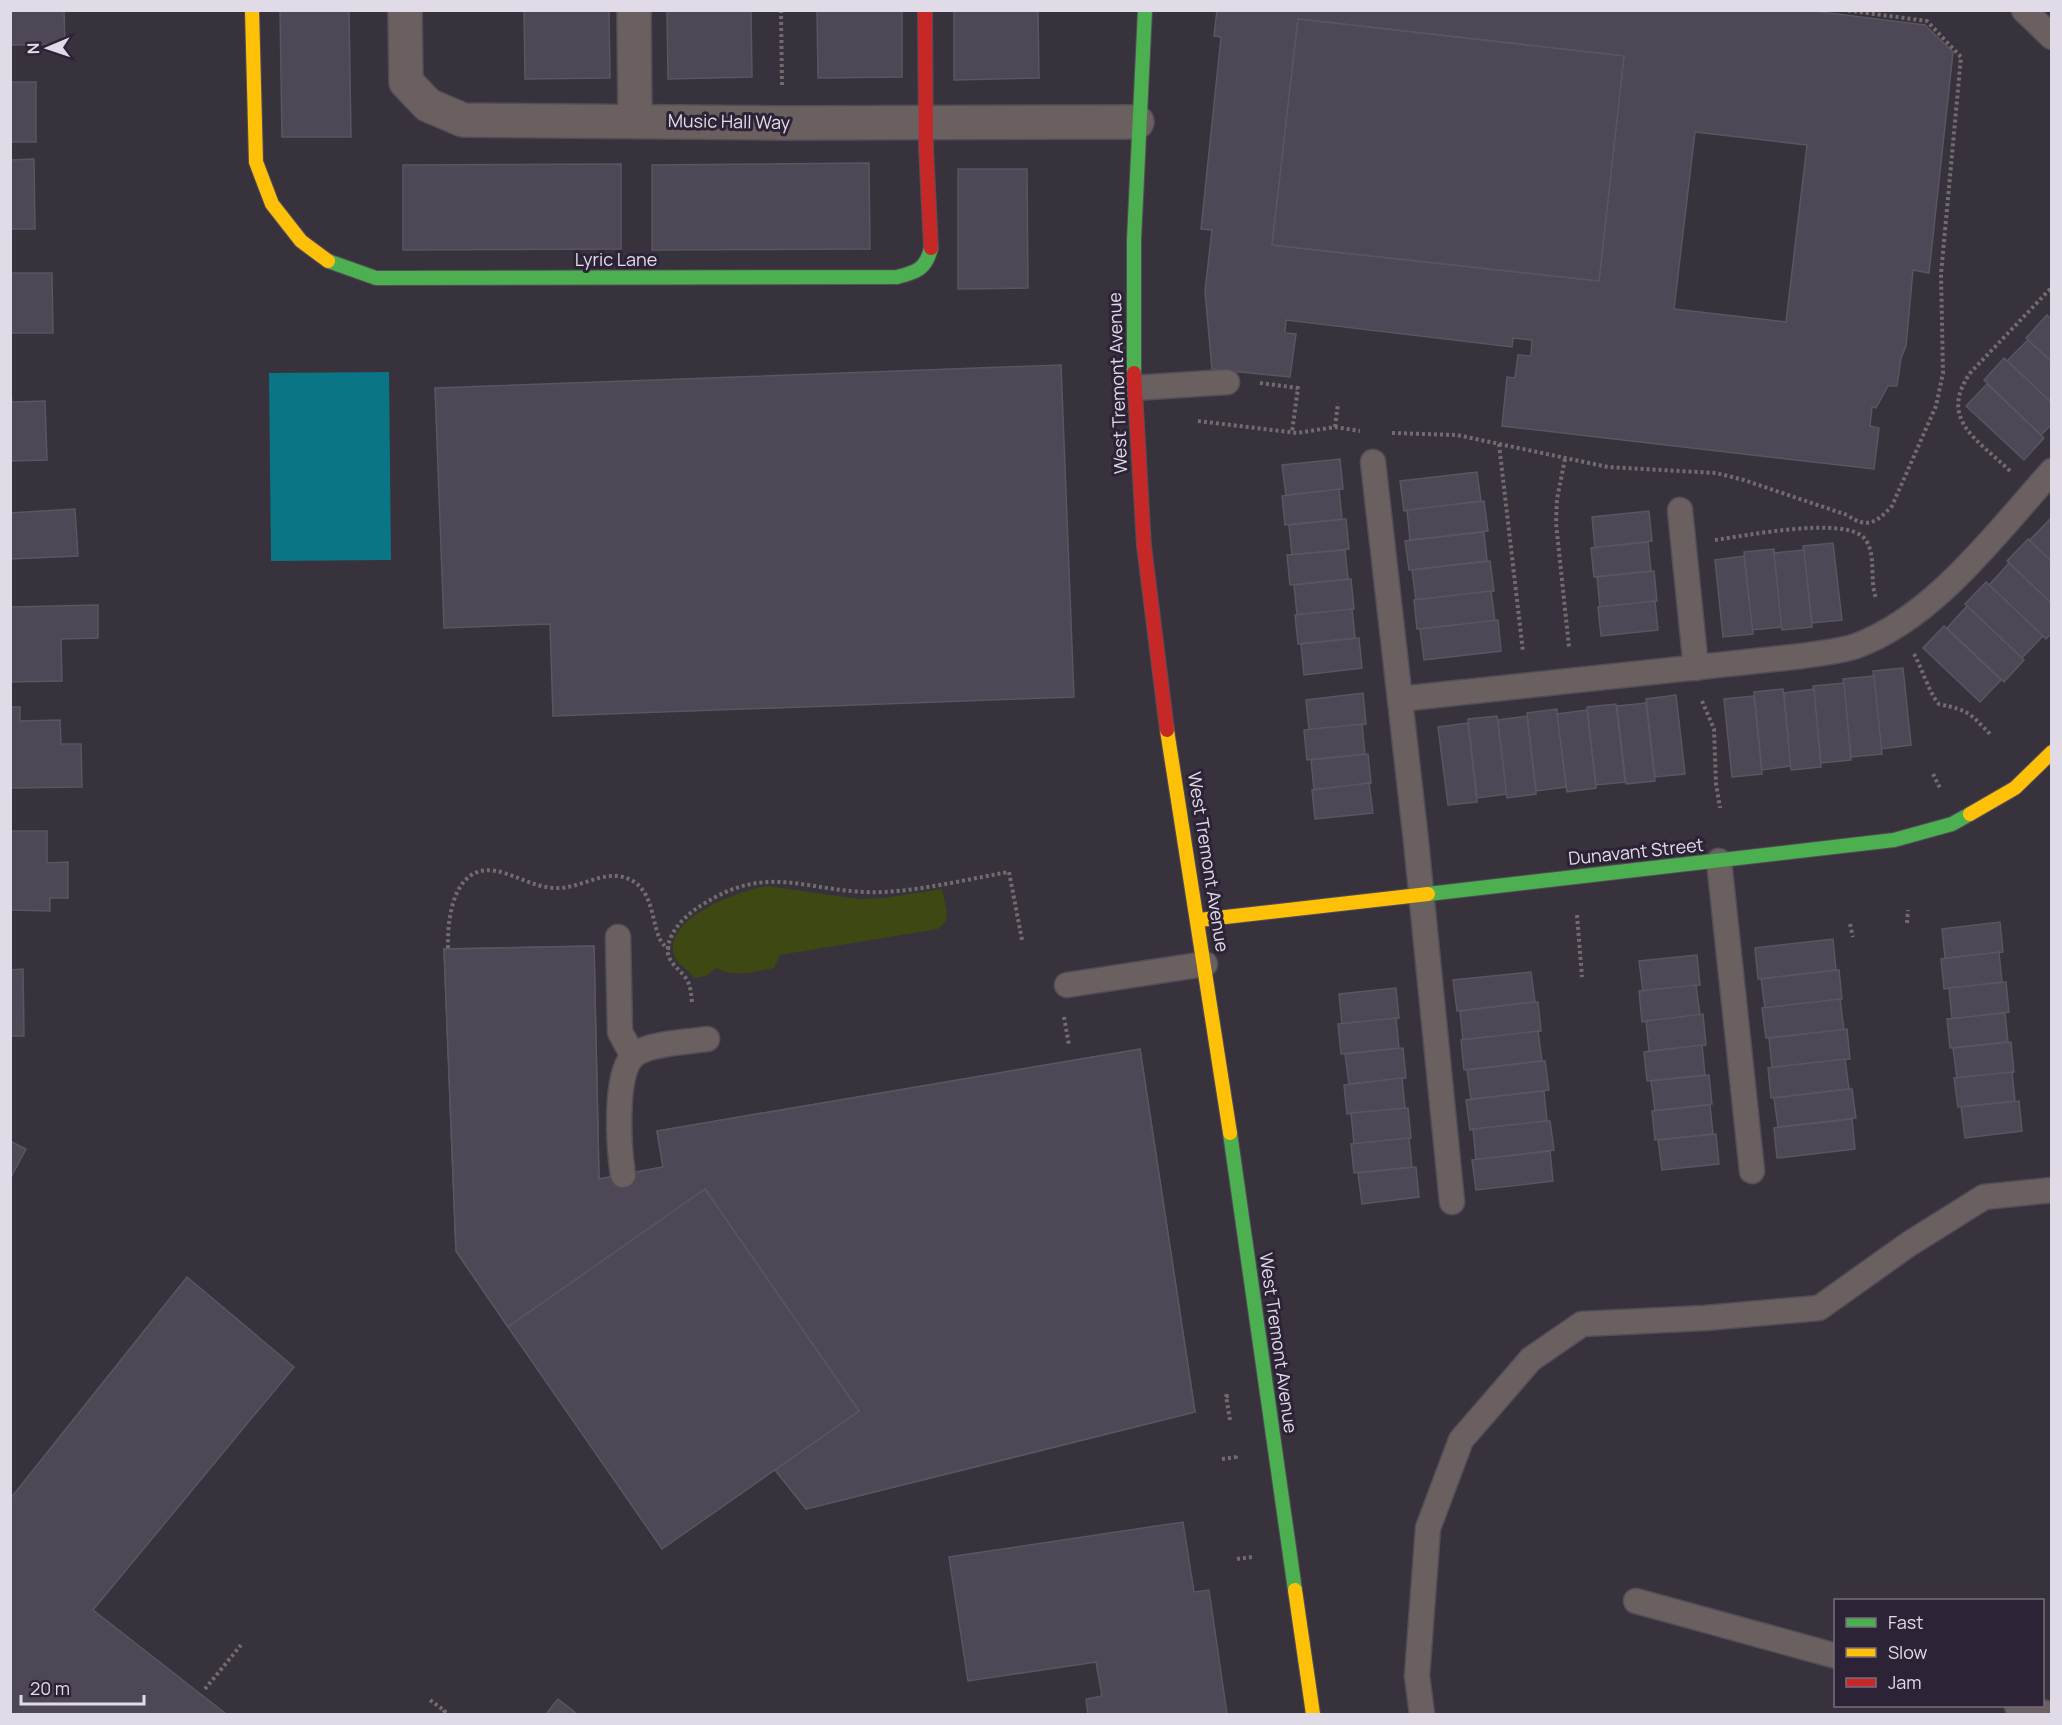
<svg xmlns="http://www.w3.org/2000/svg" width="2062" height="1725" viewBox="0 0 2062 1725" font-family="Manrope,sans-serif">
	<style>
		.green { fill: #3d4812 }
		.water { fill: #0a7584 }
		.building { fill: #4e4756; stroke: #5a565f; stroke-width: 1.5; fill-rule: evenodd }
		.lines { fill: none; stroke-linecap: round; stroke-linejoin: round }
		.lane-casing { stroke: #524e57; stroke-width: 27 }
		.street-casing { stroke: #524e57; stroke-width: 36 }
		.fast-casing { stroke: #524e57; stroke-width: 16 }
		.slow-casing { stroke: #524e57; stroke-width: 16 }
		.jam-casing { stroke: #524e57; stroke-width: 16 }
		.path { stroke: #736c6e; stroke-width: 4; stroke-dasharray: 3 3; stroke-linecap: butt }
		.lane { stroke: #6a6060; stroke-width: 24 }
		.street { stroke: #6a6060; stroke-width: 33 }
		.fast { stroke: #4caf50; stroke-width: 14 }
		.slow { stroke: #ffc107; stroke-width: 14 }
		.jam { stroke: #c62828; stroke-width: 14 }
		.labels { text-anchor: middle; stroke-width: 6; stroke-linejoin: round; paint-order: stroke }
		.street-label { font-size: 18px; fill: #e1dbe8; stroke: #2d2337 }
	</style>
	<rect width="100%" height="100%" fill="#37323c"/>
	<path class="green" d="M 767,886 L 858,899 L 884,898 L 942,889 L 947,912 L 946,921 L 938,929 L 780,955 L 774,968 C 753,972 736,978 716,968 L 706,976 L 694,978 C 689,969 676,965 674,954 C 663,918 741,890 767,886 Z"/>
	<path class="water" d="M 389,372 L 391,560 L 271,561 L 269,373 Z"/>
	<g class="building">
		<path d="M 10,10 L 64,10 L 65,44 L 10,45 Z"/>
		<path d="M 280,10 L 349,10 L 351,137 L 282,137 Z"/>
		<path d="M 524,10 L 609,10 L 610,78 L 525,79 Z"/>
		<path d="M 667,10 L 751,10 L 752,77 L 668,79 Z"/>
		<path d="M 817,10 L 902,10 L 902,77 L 818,78 Z"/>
		<path d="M 954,10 L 1038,10 L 1039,78 L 954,80 Z"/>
		<path d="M 1217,10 L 1805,10 L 1925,25 L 1953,52 L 1929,273 L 1913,270 L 1906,346 L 1901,358 L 1897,386 L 1888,386 L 1876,408 L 1872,407 L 1870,426 L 1879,428 L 1874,469 L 1502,426 L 1507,377 L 1515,378 L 1518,355 L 1531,356 L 1532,340 L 1513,338 L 1512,347 L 1286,320 L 1285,333 L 1296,334 L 1290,377 L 1212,369 L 1205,291 L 1212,230 L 1201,229 L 1221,37 L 1214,36 ZM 1298,19 L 1624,56 L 1599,281 L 1272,245 ZM 1695,132 L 1807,145 L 1786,322 L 1674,309 Z"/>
		<path d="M 1298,19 L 1624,56 L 1599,281 L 1272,245 Z"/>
		<rect x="10" y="82" width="26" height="60"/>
		<path d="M 34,159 L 35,229 L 10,229 L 10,160 Z"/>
		<path d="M 869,163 L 870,249 L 652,250 L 652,165 Z"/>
		<path d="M 621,164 L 621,249 L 403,250 L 403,165 Z"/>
		<path d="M 958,169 L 1027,169 L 1028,288 L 958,289 Z"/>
		<path d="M 10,273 L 52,273 L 53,333 L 10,333 Z"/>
		<path d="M 2047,315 L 2052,320 L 2052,362 L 2026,338 Z"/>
		<path d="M 2028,340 L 2052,362 L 2052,403 L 2007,361 Z"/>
		<path d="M 2004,358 L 2052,403 L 2052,424 L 2041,435 L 1984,380 Z"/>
		<path d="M 1061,365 L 1074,697 L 553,716 L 550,624 L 444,628 L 435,388 Z"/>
		<path d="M 1987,384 L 2044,438 L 2024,460 L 1966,406 Z"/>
		<path d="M 10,388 L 12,402 L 45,401 L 47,460 L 10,461 Z"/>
		<path d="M 1340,459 L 1343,489 L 1286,495 L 1282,465 Z"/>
		<path d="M 1477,472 L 1481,501 L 1404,511 L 1400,481 Z"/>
		<path d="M 1339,489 L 1342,519 L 1285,525 L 1282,496 Z"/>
		<path d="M 1484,501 L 1488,531 L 1410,540 L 1407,510 Z"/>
		<path d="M 75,509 L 78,556 L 10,559 L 10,513 Z"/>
		<path d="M 1649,511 L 1652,541 L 1595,548 L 1592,517 Z"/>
		<path d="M 1346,519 L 1349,549 L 1292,555 L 1289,525 Z"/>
		<path d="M 2050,519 L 2052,521 L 2052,562 L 2029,541 Z"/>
		<path d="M 1484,532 L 1487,561 L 1409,570 L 1405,541 Z"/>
		<path d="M 2028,539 L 2052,562 L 2052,604 L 2007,561 Z"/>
		<path d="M 1648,542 L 1651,571 L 1594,577 L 1591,548 Z"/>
		<path d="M 1833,543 L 1842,620 L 1812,623 L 1803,546 Z"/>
		<path d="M 1774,549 L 1782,627 L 1752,630 L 1744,552 Z"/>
		<path d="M 1345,550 L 1348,579 L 1290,585 L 1287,555 Z"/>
		<path d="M 1804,550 L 1812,627 L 1782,630 L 1774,553 Z"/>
		<path d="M 1744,556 L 1753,634 L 1723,637 L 1715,560 Z"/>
		<path d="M 1490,561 L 1494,591 L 1416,600 L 1412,570 Z"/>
		<path d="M 2009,563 L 2052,604 L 2052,633 L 2046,639 L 1989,585 Z"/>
		<path d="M 1654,571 L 1657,601 L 1600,607 L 1597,577 Z"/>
		<path d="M 1351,579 L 1354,609 L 1297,615 L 1294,585 Z"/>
		<path d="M 1986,582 L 2043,636 L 2022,658 L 1965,604 Z"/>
		<path d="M 1491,591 L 1495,621 L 1417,629 L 1414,600 Z"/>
		<path d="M 1655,601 L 1658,630 L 1601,636 L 1598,607 Z"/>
		<path d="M 98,605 L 98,638 L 61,639 L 62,681 L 10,682 L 10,607 Z"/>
		<path d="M 1967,606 L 2024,660 L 2004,682 L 1947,628 Z"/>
		<path d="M 1352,609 L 1355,638 L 1298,644 L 1295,615 Z"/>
		<path d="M 1498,620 L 1501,651 L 1424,660 L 1420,629 Z"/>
		<path d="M 1944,626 L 2001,680 L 1980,702 L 1923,648 Z"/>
		<path d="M 1359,638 L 1362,668 L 1304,675 L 1301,644 Z"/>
		<path d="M 1903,668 L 1911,745 L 1881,749 L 1873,671 Z"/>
		<path d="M 1874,676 L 1882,754 L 1851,757 L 1843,679 Z"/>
		<path d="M 1844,683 L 1851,760 L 1821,763 L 1813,686 Z"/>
		<path d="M 1783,689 L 1791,766 L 1762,770 L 1754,692 Z"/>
		<path d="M 1814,689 L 1821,767 L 1791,770 L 1784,693 Z"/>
		<path d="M 1363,693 L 1366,724 L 1309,730 L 1306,700 Z"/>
		<path d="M 1676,695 L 1685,774 L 1655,777 L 1646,699 Z"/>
		<path d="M 1754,696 L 1762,774 L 1732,777 L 1724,699 Z"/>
		<path d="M 1646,703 L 1655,781 L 1626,784 L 1617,706 Z"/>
		<path d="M 1616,704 L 1625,782 L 1596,785 L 1587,707 Z"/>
		<path d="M 10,707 L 20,707 L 20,721 L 60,720 L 61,744 L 81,744 L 82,787 L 10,788 Z"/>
		<path d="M 1557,709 L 1566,787 L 1536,791 L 1527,713 Z"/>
		<path d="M 1587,710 L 1596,788 L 1567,792 L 1557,714 Z"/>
		<path d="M 1497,716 L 1507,794 L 1477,798 L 1468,719 Z"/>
		<path d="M 1527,716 L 1536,794 L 1507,798 L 1498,720 Z"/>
		<path d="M 1468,723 L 1477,802 L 1448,805 L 1438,727 Z"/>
		<path d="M 1362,724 L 1365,754 L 1307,760 L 1304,730 Z"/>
		<path d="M 1368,754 L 1371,783 L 1314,790 L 1311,760 Z"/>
		<path d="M 1369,783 L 1373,813 L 1315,819 L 1312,790 Z"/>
		<path d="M 10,831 L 47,831 L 47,863 L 68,862 L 68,898 L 50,898 L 50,911 L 11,910 Z"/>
		<path d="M 2000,922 L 2003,952 L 1945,958 L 1942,929 Z"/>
		<path d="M 1833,939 L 1836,970 L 1758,979 L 1755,948 Z"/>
		<path d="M 594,946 L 599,1179 L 663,1167 L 657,1131 L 1140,1049 L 1195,1412 L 806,1509 L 775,1470 L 859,1411 L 705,1189 L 508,1327 L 456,1251 L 444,949 ZM 1028,1189 L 1048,1313 L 922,1350 L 894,1334 L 824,1223 Z"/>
		<path d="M 594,946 L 599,1179 L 663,1167 L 657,1131 L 1140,1049 L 1195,1412 L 806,1509 L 775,1470 L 859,1411 L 705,1189 L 508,1327 L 456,1251 L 444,949 Z"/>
		<path d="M 1999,952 L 2002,982 L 1944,989 L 1941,959 Z"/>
		<path d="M 1697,955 L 1700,985 L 1643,991 L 1639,961 Z"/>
		<path d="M 23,969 L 24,1036 L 10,1036 L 10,970 Z"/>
		<path d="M 1836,970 L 1839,970 L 1842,999 L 1765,1008 L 1761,979 Z"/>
		<path d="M 1531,972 L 1535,1002 L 1457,1011 L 1453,980 Z"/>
		<path d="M 2006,982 L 2009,1012 L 1952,1019 L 1949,988 Z"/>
		<path d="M 1696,985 L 1700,1015 L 1642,1022 L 1639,991 Z"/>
		<path d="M 1396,988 L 1399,1018 L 1342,1024 L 1339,994 Z"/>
		<path d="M 1840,999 L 1844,1030 L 1766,1038 L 1762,1008 Z"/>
		<path d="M 1535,1002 L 1538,1002 L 1541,1031 L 1463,1040 L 1460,1011 Z"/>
		<path d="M 2005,1013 L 2008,1042 L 1950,1048 L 1947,1019 Z"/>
		<path d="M 1703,1014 L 1706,1045 L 1649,1051 L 1646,1021 Z"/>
		<path d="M 1396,1018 L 1399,1048 L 1341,1054 L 1338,1024 Z"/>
		<path d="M 1847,1029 L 1850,1059 L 1772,1067 L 1769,1038 Z"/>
		<path d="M 1538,1031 L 1542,1061 L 1464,1070 L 1461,1040 Z"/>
		<path d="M 2011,1042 L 2014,1072 L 1957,1078 L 1953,1048 Z"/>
		<path d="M 1702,1045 L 1705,1075 L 1647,1081 L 1644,1052 Z"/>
		<path d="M 1403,1048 L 1406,1078 L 1349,1084 L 1345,1054 Z"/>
		<path d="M 1845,1059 L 1849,1089 L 1771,1098 L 1768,1068 Z"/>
		<path d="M 1542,1061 L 1545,1061 L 1549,1090 L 1471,1099 L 1467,1070 Z"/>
		<path d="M 2012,1072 L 2015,1101 L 1958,1107 L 1954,1078 Z"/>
		<path d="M 1709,1075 L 1712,1104 L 1655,1111 L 1651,1081 Z"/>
		<path d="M 1402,1078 L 1405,1108 L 1347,1114 L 1344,1085 Z"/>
		<path d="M 1849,1089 L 1852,1089 L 1856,1118 L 1778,1127 L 1774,1098 Z"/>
		<path d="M 1544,1091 L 1547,1121 L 1470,1130 L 1466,1100 Z"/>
		<path d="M 2019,1101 L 2022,1131 L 1965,1138 L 1961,1107 Z"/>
		<path d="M 1710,1105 L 1713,1134 L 1655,1140 L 1652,1111 Z"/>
		<path d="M 1408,1108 L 1411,1138 L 1354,1144 L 1351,1113 Z"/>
		<path d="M 1852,1119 L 1855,1149 L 1777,1158 L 1774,1128 Z"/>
		<path d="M 1547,1121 L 1550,1121 L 1554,1150 L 1476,1160 L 1473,1129 Z"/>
		<path d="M 1716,1134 L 1719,1164 L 1662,1170 L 1658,1140 Z"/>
		<path d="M 1409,1138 L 1412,1167 L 1354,1173 L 1351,1144 Z"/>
		<path d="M 10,1141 L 26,1149 L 10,1179 Z"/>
		<path d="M 1550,1151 L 1553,1181 L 1476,1190 L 1472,1160 Z"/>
		<path d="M 1416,1167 L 1419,1197 L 1362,1204 L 1358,1173 Z"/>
		<path d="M 705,1189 L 859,1411 L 662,1549 L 508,1327 Z"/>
		<path d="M 187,1277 L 294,1367 L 93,1610 L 226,1714 L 11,1714 L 10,1499 Z"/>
		<path d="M 1183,1522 L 1194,1592 L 1209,1590 L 1227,1714 L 1088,1714 L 1086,1699 L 1102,1696 L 1096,1662 L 968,1681 L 949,1557 Z"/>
		<path d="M 558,1699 L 577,1714 L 546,1714 Z"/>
	</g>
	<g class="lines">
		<defs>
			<g id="lane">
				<path d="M 2024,10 L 2052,37"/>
				<path d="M 1134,388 L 1227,382"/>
				<path d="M 1373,462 L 1416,841 L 1452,1202"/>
				<path d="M 1680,510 L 1696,668"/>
				<path d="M 1400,699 L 1802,656 C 1819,653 1839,652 1856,646 C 1935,617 1997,532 2052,471"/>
				<path d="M 1719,861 L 1752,1171"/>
				<path d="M 618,937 L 620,1032 L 633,1056"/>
				<path d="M 1067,985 L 1205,964"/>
				<path d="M 623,1175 C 619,1149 614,1078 632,1057 C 645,1043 688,1042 707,1039"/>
				<path d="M 1636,1601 L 1836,1656"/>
				<path d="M 2017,1706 L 2050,1714"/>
				<path d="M 1422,1714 L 1417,1676 L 1428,1528 L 1461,1440 L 1531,1359 L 1582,1324 L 1705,1318 L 1819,1308 L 1909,1244 L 1984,1197 L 2052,1190"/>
			</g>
			<g id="street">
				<path d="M 405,10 L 406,82 L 428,105 L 463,120 L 783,123 L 1137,122"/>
				<path d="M 634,10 L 635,121"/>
			</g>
			<g id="fast">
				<path d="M 328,261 L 376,278 L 897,277 C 917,272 926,269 931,248"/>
				<path d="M 1134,373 L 1134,240 L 1145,10"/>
				<path d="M 1428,894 L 1894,840 L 1952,824 L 1970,814"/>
				<path d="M 1230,1133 L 1295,1590"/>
			</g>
			<g id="slow">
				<path d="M 252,10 L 256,162 L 272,204 L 301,241 L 328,261"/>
				<path d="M 1167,730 L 1230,1133"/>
				<path d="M 1970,814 L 2015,788 L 2052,752"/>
				<path d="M 1199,920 L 1428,894"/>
				<path d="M 1295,1590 L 1313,1714"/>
			</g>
			<g id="jam">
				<path d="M 925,10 L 926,147 L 931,248"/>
				<path d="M 1134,373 L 1144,546 L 1167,730"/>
			</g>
		</defs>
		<use href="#lane" class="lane-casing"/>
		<use href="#street" class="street-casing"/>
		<use href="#fast" class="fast-casing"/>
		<use href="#slow" class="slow-casing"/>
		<use href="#jam" class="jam-casing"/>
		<g class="path">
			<path d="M 781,10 L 782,87"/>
			<path d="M 1260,383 L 1298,388 L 1292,432"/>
			<path d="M 1198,421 L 1297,433 L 1335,427 L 1360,431"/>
			<path d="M 1335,427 L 1338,403"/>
			<path d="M 1392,433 L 1457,435 L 1608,467 L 1716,473 L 1744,480 L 1847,515 C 1867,529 1876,523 1892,506 L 1936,406 L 1943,373 L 1941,274 L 1961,57 L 1927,21 L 1844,10"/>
			<path d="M 1499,444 L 1523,652"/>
			<path d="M 1565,459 L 1557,499 L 1556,523 L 1569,647"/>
			<path d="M 2010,471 C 1978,440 1937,419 1971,372 L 2052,287"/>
			<path d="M 1715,540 C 1745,536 1846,515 1865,539 C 1877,555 1869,580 1876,598"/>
			<path d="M 1914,654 C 1922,668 1929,693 1939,704 C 1971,711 1969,713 1992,736"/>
			<path d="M 1702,701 L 1714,729 L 1716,784 L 1720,808"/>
			<path d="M 1933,774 L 1940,788"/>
			<path d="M 1577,915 L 1582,977"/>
			<path d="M 1907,923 L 1908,910"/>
			<path d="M 1850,924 L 1853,937"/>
			<path d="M 448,948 C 447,915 455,857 504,873 C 524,879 539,889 561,888 C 585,886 608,868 631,880 C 661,895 648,947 673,949"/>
			<path d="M 692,1002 C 691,994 691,987 687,980 C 680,968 665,962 668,946 C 672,928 687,914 702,905 C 771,860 810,895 883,892 C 925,890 968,879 1009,872 L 1022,940"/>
			<path d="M 1064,1017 L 1069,1045"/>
			<path d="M 1230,1420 L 1226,1396 L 1230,1396"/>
			<path d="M 1222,1459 L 1236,1457 L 1235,1454"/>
			<path d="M 1237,1559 L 1252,1557 L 1251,1555"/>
			<path d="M 205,1689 L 241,1645"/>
			<path d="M 430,1700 L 445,1711 L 442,1714"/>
		</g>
		<use href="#lane" class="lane"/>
		<use href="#street" class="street"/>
		<use href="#fast" class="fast"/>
		<use href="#slow" class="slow"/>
		<use href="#jam" class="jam"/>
	</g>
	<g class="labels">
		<g class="street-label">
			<text transform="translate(729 122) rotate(1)" y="6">Music Hall Way</text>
			<text x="616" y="266">Lyric Lane</text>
			<text transform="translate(1118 383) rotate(-92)" y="6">West Tremont Avenue</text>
			<text transform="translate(1636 852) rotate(-6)" y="6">Dunavant Street</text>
			<text transform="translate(1208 862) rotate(81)" y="6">West Tremont Avenue</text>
			<text transform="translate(1278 1343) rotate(82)" y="6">West Tremont Avenue</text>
		</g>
	</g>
	<rect width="2062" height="1725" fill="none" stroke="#e1dbe8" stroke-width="24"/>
	<rect x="1834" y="1599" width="210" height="108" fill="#2d2337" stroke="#756d7e" stroke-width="1.5"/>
	<rect x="1846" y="1618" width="30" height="9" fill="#4caf50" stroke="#756d7e" stroke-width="1.5"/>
	<text x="1888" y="1629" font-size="18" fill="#e1dbe8">Fast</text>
	<rect x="1846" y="1648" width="30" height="9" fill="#ffc107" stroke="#756d7e" stroke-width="1.5"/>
	<text x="1888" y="1659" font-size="18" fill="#e1dbe8">Slow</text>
	<rect x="1846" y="1678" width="30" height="9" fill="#c62828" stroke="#756d7e" stroke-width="1.5"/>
	<text x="1888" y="1689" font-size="18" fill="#e1dbe8">Jam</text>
	<g transform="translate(48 48) rotate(268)" stroke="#2d2337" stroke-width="4.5" paint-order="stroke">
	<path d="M0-4.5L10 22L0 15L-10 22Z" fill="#e1dbe8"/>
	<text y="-9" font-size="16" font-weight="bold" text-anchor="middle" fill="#e1dbe8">N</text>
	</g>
	<path d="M21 1695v9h123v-9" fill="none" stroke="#e1dbe8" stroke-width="3"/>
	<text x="30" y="1695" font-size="18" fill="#e1dbe8" stroke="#2d2337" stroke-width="4.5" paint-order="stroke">20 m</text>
</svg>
